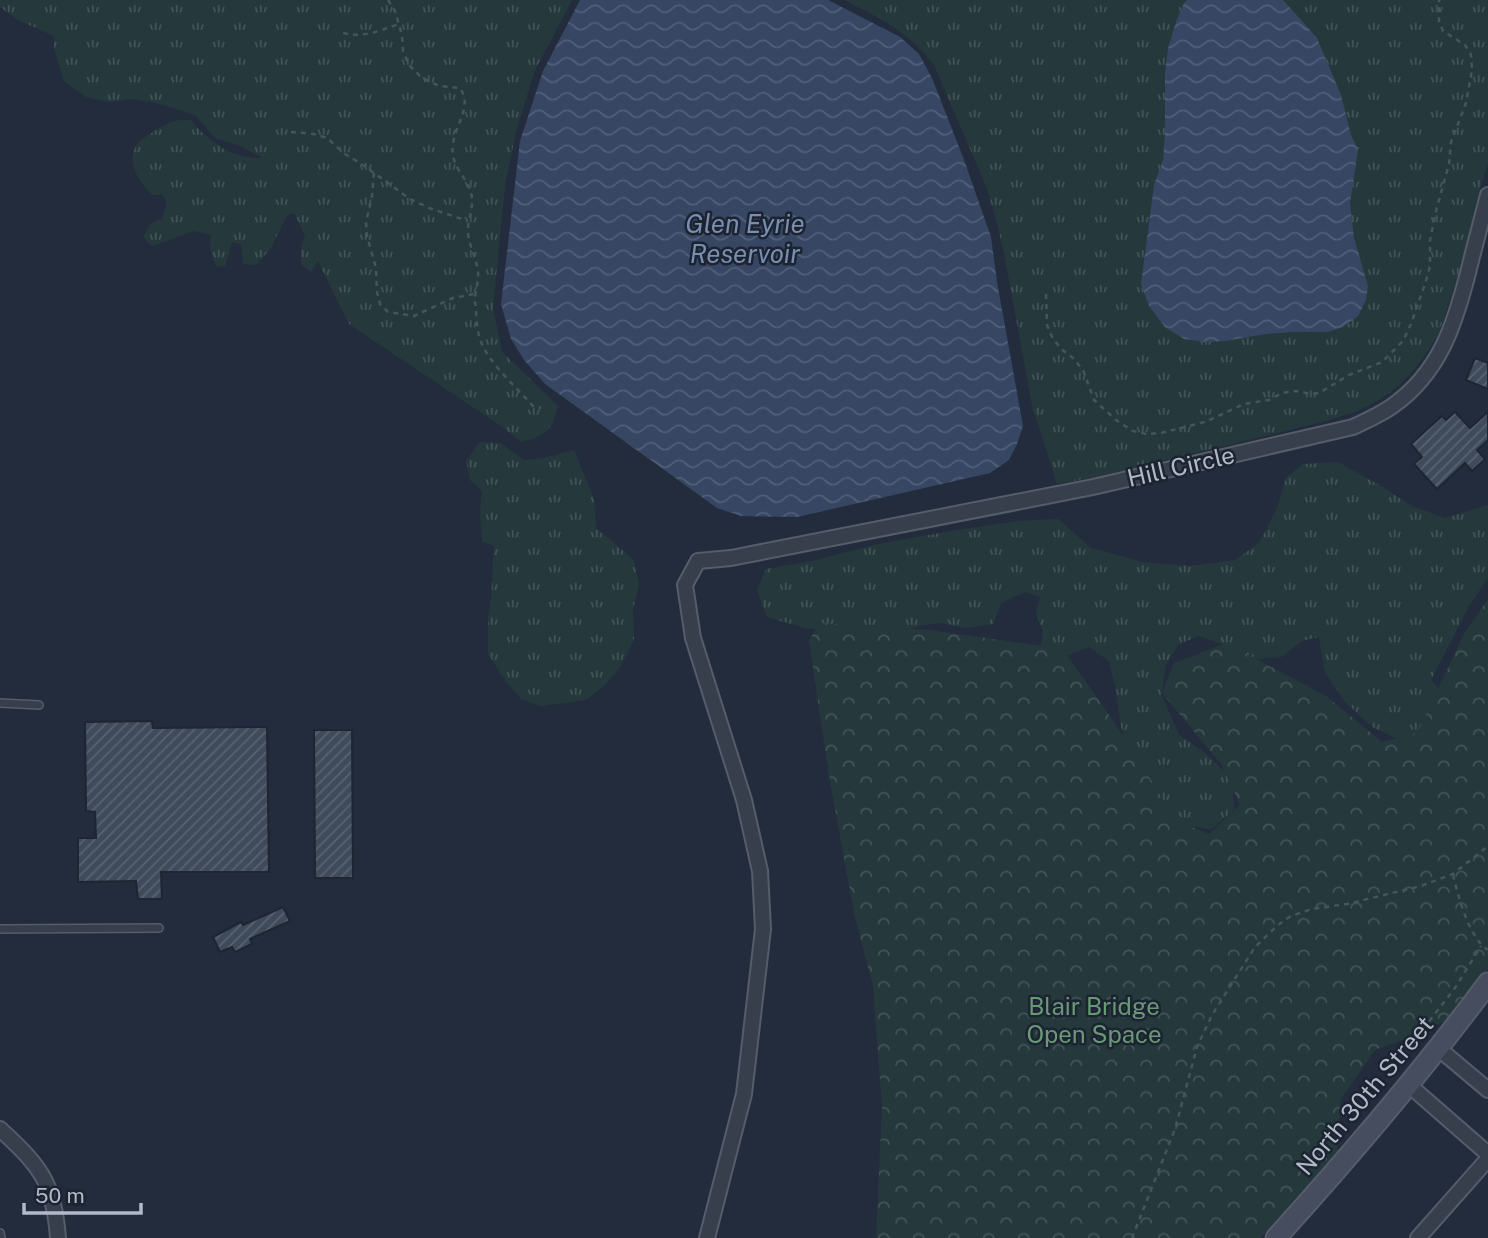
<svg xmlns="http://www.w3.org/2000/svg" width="1488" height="1238" viewBox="0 0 1488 1238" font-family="'Public Sans',sans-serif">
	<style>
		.grass { fill: url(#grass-tufts) }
		.park { fill: url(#park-crowns) }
		.water { fill: url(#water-waves) }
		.building { fill: url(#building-hatch); stroke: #1e2533; stroke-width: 2 }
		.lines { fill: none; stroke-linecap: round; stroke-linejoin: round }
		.lane-casing { stroke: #555c6a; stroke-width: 10 }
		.street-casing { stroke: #555c6a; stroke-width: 18 }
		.secondary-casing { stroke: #555c6a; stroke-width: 23 }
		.path { stroke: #43565a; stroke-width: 2.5; stroke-dasharray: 5 5; stroke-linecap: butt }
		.lane { stroke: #373e4c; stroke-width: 7 }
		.street { stroke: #373e4c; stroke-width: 14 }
		.secondary { stroke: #454d5f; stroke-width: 19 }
		.labels { text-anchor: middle; stroke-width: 5; stroke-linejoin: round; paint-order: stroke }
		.street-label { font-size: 24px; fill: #b2b9c8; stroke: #1c2331 }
		.park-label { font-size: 24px; fill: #699977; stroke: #1c2331 }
		.water-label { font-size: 26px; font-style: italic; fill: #7a8eb0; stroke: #1c2331 }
	</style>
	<defs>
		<pattern id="grass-tufts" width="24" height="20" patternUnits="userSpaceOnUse" patternTransform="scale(1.75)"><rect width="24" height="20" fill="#25393d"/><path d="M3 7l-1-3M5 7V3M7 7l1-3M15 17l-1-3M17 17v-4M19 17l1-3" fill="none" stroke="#425458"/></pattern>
		<pattern id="park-crowns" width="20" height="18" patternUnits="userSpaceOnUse" patternTransform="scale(1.75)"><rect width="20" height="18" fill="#25393d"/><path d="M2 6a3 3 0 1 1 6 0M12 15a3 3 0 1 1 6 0" fill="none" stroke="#425458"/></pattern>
		<pattern id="water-waves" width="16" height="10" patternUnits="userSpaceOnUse" patternTransform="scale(1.75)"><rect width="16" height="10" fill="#364663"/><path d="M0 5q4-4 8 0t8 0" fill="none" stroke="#515f78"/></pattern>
		<pattern id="building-hatch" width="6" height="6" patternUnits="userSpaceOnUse" patternTransform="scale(1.75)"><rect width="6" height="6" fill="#3f4a5b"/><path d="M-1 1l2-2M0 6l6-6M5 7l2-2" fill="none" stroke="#586271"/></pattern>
	</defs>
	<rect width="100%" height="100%" fill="#232c3c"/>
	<g class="grass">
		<path d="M 0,0 L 572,0 L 534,72 L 516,132 L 505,185 L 493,308 L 502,352 L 558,406 C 551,432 548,434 521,442 L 501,426 L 349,324 L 318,261 L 311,272 L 301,264 L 301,248 L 305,235 L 294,213 L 287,215 L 271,248 L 256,265 L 243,264 L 241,244 L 232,242 L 225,267 L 216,266 L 210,249 L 211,235 L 194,231 L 152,246 L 143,237 L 150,224 L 162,219 L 167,202 L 162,194 L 153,195 C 140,184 126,163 136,146 C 142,137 164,125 174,121 C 179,120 185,120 191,120 C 208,142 235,160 263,158 L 240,146 L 215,138 L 196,116 L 174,108 L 155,103 L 132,99 L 110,102 L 86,97 L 64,81 L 54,49 L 54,36 L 16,19 L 0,7 Z"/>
		<path d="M 845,0 L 1488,0 L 1488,163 L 1478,196 L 1467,248 L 1444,318 L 1437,336 L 1425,355 L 1411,373 L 1396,388 L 1379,400 L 1355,412 L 1330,420 L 1105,475 L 1057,484 L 1032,405 L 1004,253 L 995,216 L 986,186 L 934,65 C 910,32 880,19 845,0 Z"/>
		<path d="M 480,442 L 500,443 L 524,460 L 544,458 L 574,450 L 594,499 L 596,528 L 633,559 L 639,584 L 633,610 L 634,639 L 621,666 L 604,686 L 586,700 L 541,706 L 521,699 L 505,680 L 488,654 L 488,618 L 491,599 L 494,546 L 482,541 L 480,514 L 482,491 L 470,480 L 466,461 Z"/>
		<path d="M 1338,462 L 1381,486 L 1412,506 L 1445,518 L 1488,505 L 1488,578 L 1470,604 L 1431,680 L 1448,699 L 1422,750 L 1374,728 L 1346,703 L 1325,673 L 1319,637 L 1302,641 L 1281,657 L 1247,660 L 1222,644 L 1199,636 L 1179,644 L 1165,666 L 1162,696 L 1179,735 L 1204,752 L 1232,779 L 1234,810 L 1212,829 L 1190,826 L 1163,815 L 1136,764 L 1121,727 L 1116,690 L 1109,661 L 1089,647 L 1068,655 L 1051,677 L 1040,655 L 1043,632 L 1036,613 L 1040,597 L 1025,592 L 1001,603 L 993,624 L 965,628 L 942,623 L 922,625 L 887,637 L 805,628 L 767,617 L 757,590 L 766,569 L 812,561 L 878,544 L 951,531 L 1018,521 L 1058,519 L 1091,548 L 1143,562 L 1190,566 L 1235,560 L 1259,543 L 1277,508 L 1286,478 L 1303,464 Z"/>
	</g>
	<path class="park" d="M 1488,599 L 1488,969 L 1448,1019 L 1413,1036 L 1375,1050 L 1341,1099 L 1337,1152 L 1260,1238 L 876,1238 L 882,1108 L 873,986 L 854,913 L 830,781 L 809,641 L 819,623 L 929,630 L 1063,649 L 1132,748 L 1175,820 L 1209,834 L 1240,805 L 1221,764 L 1162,693 L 1174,663 L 1226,643 L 1326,696 L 1382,742 L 1417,733 L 1465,632 Z"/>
	<g class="water">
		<path d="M 580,0 L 828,0 L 900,37 L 919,54 L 932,78 L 963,157 L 991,237 L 997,282 L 1023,426 L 1017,444 L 1009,460 L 990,473 L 797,517 L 741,516 L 717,508 L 545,384 L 524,360 L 511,339 L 501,304 L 520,141 L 543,71 Z"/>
		<path d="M 1187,0 L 1283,0 L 1317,38 L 1341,95 L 1351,135 L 1358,150 L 1350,203 L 1354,238 L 1368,286 L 1366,300 L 1358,316 L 1343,327 L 1328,332 L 1293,332 L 1266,334 L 1225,341 L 1205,342 L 1184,339 L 1165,327 L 1149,306 L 1141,284 L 1154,185 L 1163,160 L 1165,132 L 1165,73 L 1168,48 L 1177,19 L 1184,3 Z"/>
	</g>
	<g class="building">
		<path d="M 1475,358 L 1488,363 L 1488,389 L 1466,380 Z"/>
		<path d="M 1455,412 L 1470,428 L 1488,412 L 1488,440 L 1477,450 L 1485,459 L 1472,471 L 1465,463 L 1437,489 L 1414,464 L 1422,457 L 1411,444 L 1442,416 L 1446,420 Z"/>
		<path d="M 152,721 L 153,728 L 267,727 L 269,872 L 161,872 L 162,899 L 138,899 L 136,881 L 78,882 L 78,838 L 96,838 L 95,812 L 86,811 L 85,722 Z"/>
		<path d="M 314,730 L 352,730 L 353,878 L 315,878 Z"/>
		<path d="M 283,907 L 290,921 L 250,939 L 252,944 L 235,952 L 232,947 L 220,952 L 213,937 L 241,922 L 243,925 Z"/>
	</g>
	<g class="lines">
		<defs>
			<g id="lane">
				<path d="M 0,703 L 39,705"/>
				<path d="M 0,929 L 159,928"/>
				<path d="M 0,1233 L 1,1238"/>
			</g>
			<g id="street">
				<path d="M 1438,1048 L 1488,1090"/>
				<path d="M 1409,1085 L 1488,1154"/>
				<path d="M 0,1129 C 40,1166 54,1182 58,1238"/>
				<path d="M 707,1238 L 744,1094 L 763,929 L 760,871 L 744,800 L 693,638 L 685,585 L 698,561 L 731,558 L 1093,487 L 1353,427 C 1366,421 1379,415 1391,407 C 1440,373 1455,324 1469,269 C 1475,244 1482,219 1488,195"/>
				<path d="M 1418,1238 L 1488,1159"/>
			</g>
			<path id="secondary" d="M 1276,1238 C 1350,1156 1422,1072 1488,983"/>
		</defs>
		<use href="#lane" class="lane-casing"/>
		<use href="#street" class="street-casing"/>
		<use href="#secondary" class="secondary-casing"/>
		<g class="path">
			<path d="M 388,0 L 395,11 L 402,35 L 403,51 L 409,65 L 422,78 L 439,86 L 460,88 C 473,107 455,124 453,144 C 449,168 470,178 472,198 C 473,210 467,222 468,234 C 470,247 476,258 478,271 C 479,281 475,291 475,302 C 477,316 476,332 482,344 C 490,364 518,389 533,406 L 541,408"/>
			<path d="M 343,33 C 363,38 379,31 399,24"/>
			<path d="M 291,132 L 314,134 L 327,138 L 345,154 L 363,165 L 410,199 L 429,208 L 468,221"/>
			<path d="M 374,173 L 372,196 L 366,222 L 367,236 L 376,268 L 377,292 L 380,304 L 388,312 L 414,316 L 453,298 L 474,294"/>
			<path d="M 1046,294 L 1047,325 L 1052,337 L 1061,349 L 1073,358 L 1083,370 L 1094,400 L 1116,420 L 1133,431 L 1146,434 L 1161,433 L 1205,422 L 1244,404 L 1269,400 L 1282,393 L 1296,391 L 1311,394 L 1319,393 L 1349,375 L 1382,362 L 1403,341 L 1411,324 L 1426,281 L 1430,266 L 1430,240 L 1436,211 L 1449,164 L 1451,142 L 1466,103 L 1472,70 L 1471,55 L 1465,45 L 1443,31 L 1439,21 L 1439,0"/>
			<path d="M 1453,875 C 1458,896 1469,938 1488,950"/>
			<path d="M 1432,1028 L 1427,1024 L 1455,988 L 1481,946"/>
			<path d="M 1132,1238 L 1175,1129 L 1197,1047 L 1212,1015 L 1255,947 L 1278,925 L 1291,916 L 1312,909 L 1347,904 L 1421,886 L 1453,874 L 1488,846"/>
		</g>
		<use href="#lane" class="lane"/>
		<use href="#street" class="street"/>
		<use href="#secondary" class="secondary"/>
	</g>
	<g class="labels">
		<g class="street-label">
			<text transform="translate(1181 467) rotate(-13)" y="8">Hill Circle</text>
			<text transform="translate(1365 1096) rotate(-50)" y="8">North 30th Street</text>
		</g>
		<g class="park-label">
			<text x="1094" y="1015">Blair Bridge<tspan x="1094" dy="28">Open Space</tspan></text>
		</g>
		<g class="water-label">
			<text x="745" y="233">Glen Eyrie<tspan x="745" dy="30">Reservoir</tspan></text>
		</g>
	</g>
	<path d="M24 1203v10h117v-10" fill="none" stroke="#b2b9c8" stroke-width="3.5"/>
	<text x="35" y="1203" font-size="21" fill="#b2b9c8" stroke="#1c2331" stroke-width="5" paint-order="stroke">50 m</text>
</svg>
